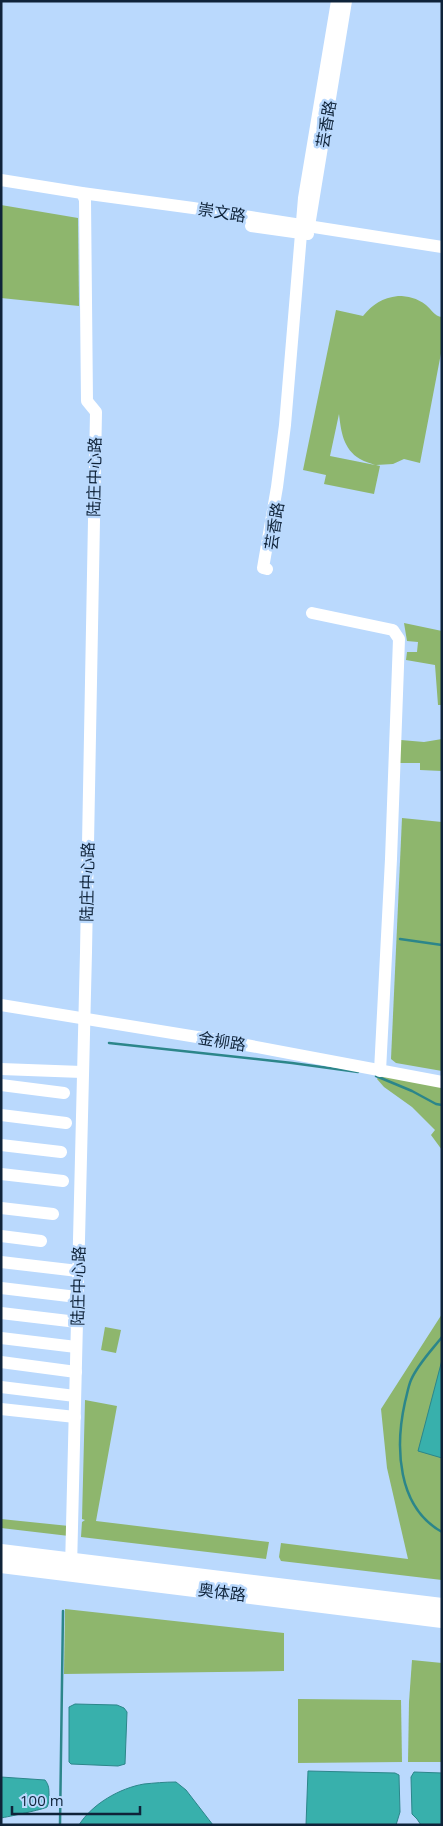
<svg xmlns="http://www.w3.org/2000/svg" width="443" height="1826" viewBox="0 0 443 1826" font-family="'Open Sans','Noto Sans SC',sans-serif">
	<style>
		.green { fill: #8eb66d; fill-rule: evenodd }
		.water { fill: #38b0ac; stroke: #2c868a }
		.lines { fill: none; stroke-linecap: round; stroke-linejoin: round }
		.stream { stroke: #2c868a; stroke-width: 2.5 }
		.minor { stroke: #fff; stroke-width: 12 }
		.major { stroke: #fff; stroke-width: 16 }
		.labels { text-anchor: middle; stroke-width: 5; stroke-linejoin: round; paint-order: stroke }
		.street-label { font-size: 16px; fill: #0f2339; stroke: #bad9fd }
	</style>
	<rect width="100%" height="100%" fill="#bad9fd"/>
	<g class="green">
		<path d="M 1,205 L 78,218 L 79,306 L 1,298 Z"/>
		<path d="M 398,296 C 408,296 417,298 426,305 C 432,310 434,316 442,317 L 442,348 L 420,463 L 404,459 L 393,464 L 376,465 L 380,466 L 374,494 L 324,484 L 326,475 L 303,470 L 336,310 L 363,316 C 373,304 382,298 398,296 ZM 339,414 C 341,431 343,449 360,459 C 365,462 371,463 375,465 L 330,456 Z"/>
		<path d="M 404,623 L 442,631 L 442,705 L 438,705 L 435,665 L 406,660 L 407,652 L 417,652 L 418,642 L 407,641 Z"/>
		<path d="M 442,739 L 442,771 L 420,770 L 420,763 L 399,763 L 401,740 L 424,742 Z"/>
		<path d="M 402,818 L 442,822 L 442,1071 L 396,1063 L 391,1059 Z"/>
		<path d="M 380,1074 L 442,1086 L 442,1150 L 431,1135 L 435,1130 L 412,1107 L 384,1087 L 377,1079 Z"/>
		<path d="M 442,1314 L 442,1580 L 281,1561 L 279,1557 L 281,1543 L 408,1559 L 387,1468 L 381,1409 Z"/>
		<path d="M 105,1327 L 121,1330 L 116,1353 L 101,1350 Z"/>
		<path d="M 85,1400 L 117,1406 L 96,1521 L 269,1542 L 266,1559 L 81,1537 L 82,1522 L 85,1520 L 82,1519 Z"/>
		<path d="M 1,1519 L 69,1526 L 69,1536 L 1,1528 Z"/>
		<path d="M 65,1609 L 284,1633 L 284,1671 L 64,1674 Z"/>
		<path d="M 412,1660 L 442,1663 L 442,1762 L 408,1762 L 409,1702 Z"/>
		<path d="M 298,1699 L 401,1700 L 402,1762 L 298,1763 Z"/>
	</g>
	<g class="water">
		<path d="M 442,1360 L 442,1458 L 418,1451 Z"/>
		<path d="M 75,1704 L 117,1705 L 124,1708 L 127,1712 L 125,1764 L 118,1766 L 71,1764 L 69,1762 L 69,1707 Z"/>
		<path d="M 308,1771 L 395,1773 L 399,1775 L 400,1812 L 396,1825 L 306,1825 Z"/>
		<path d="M 414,1772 L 442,1773 L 442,1825 L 421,1825 L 417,1819 L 412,1814 L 411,1777 Z"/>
		<path d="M 1,1777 L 45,1780 C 49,1785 49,1789 49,1795 C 49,1799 49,1803 47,1807 C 45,1809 7,1817 1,1818 Z"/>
		<path d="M 176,1782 L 186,1790 L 213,1825 L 79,1825 C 92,1804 120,1788 144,1784 C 154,1783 165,1782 176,1782 Z"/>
	</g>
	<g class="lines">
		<g class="stream">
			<path d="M 400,939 L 442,945"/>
			<path d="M 109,1043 L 292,1063 L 358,1072"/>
			<path d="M 376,1076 L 412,1091 L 436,1104 L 442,1105"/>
			<path d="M 442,1337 C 431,1351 418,1364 411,1380 C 408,1387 407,1395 405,1402 C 395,1447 397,1507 442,1532"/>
			<path d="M 60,1825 L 63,1611"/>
		</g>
		<g class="minor">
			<path d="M 1,180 L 82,193 L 193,208 L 442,247"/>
			<path d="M 251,226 L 308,234"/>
			<path d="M 309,226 L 346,1"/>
			<path d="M 267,569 L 263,568 L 277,487 L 285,425 L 304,198 L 337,1"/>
			<path d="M 312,613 L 393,630 L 399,639 L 391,859 L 380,1071"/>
			<path d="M 1,1005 L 246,1045 L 442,1082"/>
			<path d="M 1,1069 L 82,1072"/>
			<path d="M 1,1085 L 64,1093"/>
			<path d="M 1,1115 L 66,1123"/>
			<path d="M 1,1145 L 61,1152"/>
			<path d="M 1,1174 L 63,1181"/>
			<path d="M 1,1208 L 53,1214"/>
			<path d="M 1,1236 L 41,1241"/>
			<path d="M 1,1262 L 78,1271"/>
			<path d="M 1,1288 L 77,1297"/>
			<path d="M 1,1313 L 77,1322"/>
			<path d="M 1,1338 L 76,1347"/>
			<path d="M 1,1362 L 76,1372"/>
			<path d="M 1,1387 L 75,1396"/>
			<path d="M 1,1409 L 75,1417"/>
			<path d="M 71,1568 L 86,952 L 96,412 L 87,401 L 85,200 L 82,193"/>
		</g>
		<g class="major">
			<path d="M 1,1552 L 442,1606"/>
			<path d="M 1,1565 L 442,1620"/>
		</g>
	</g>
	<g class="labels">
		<g class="street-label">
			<text transform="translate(326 124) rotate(-80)" y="6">芸香路</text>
			<text transform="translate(222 212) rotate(9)" y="6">崇文路</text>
			<text transform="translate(94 477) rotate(-89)" y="6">陆庄中心路</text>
			<text transform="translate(274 526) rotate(-81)" y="6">芸香路</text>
			<text transform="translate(87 882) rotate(-89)" y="6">陆庄中心路</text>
			<text transform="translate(222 1041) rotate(9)" y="6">金柳路</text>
			<text transform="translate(78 1286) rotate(-89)" y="6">陆庄中心路</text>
			<text transform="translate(222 1592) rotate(7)" y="6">奥体路</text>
		</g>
	</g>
	<rect width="443" height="1826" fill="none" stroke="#0f2339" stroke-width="5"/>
	<path d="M12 1806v8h128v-8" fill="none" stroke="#0f2339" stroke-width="2.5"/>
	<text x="20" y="1806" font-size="15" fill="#0f2339" stroke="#bad9fd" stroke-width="4" paint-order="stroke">100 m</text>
</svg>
